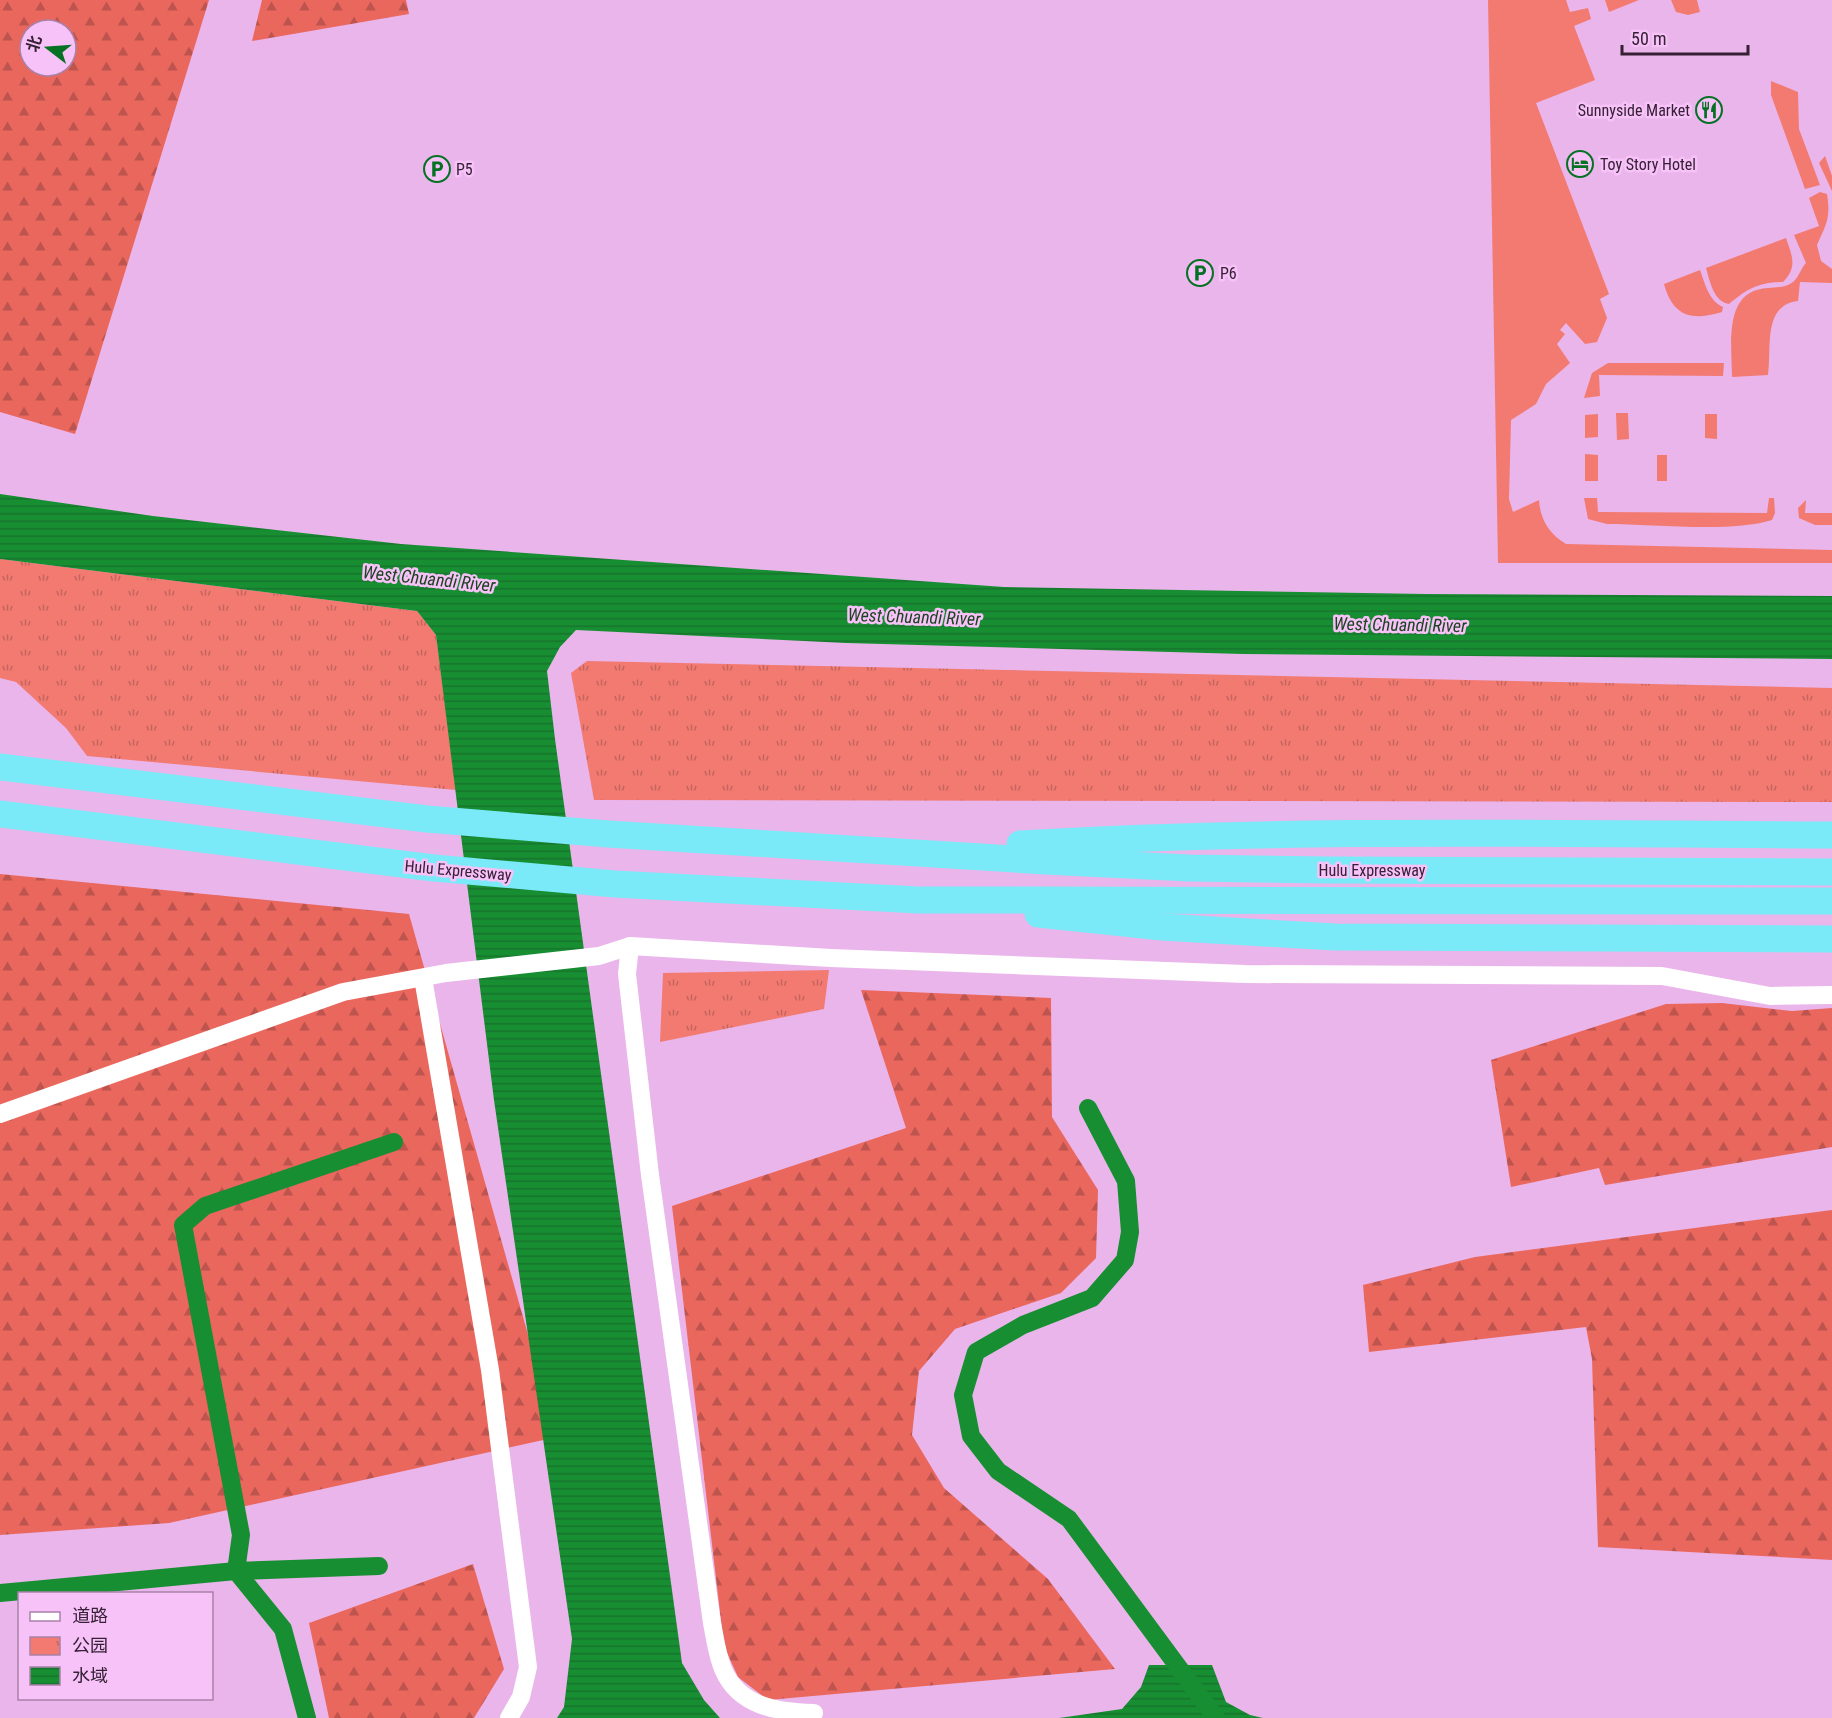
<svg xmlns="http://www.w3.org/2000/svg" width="1832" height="1718" viewBox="0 0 1832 1718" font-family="'Roboto Condensed','Noto Sans SC',sans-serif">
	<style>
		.green { fill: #f27a71 }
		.forest { fill: url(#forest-firs); fill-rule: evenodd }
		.park { fill: url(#park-tufts) }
		.water { fill: url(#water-rules) }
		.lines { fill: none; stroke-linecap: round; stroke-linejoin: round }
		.canal { stroke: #178e32; stroke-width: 18 }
		.minor { stroke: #fff; stroke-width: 18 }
		.highway { stroke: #7beaf8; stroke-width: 27 }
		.labels { text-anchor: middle; stroke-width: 5; stroke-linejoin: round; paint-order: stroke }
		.poi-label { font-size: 16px; fill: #352035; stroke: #f7c2f7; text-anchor: start }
		.street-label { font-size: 16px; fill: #352035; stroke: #f7c2f7 }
		.water-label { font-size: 18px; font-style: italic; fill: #1b4420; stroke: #f7c2f7 }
	</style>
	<defs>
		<pattern id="forest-firs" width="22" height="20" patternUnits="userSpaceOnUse" patternTransform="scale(1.5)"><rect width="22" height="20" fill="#ea675e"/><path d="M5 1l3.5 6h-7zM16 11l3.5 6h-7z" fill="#be544e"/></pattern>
		<pattern id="park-tufts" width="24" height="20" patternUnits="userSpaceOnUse" patternTransform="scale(1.5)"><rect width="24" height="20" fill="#f27a71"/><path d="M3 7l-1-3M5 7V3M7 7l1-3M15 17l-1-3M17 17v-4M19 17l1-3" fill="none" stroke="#c5645e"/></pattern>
		<pattern id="water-rules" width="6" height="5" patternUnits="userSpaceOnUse" patternTransform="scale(1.5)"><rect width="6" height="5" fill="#178e32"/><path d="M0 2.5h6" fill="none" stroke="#16742b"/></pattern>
	</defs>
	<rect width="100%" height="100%" fill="#eab5ea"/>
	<g class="green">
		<path d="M 1488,0 L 1566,0 L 1570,12 L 1588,8 L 1591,19 L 1574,26 L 1595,80 L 1536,103 L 1609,294 L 1600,299 L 1607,318 L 1597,342 L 1585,344 L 1566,323 L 1560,330 L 1565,334 L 1557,344 L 1570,363 L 1546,384 L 1536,404 L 1511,420 L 1509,499 L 1513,512 L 1539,500 C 1540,519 1549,534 1566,544 L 1832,550 L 1832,563 L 1498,563 Z"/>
		<path d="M 1605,0 L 1639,0 L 1609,12 Z"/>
		<path d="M 1671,0 L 1697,0 L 1700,12 L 1688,15 L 1676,12 Z"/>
		<path d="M 1771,81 L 1798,92 L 1799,129 L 1820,185 L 1805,189 L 1771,95 Z"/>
		<path d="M 1825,156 L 1832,176 L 1832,191 L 1819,163 Z"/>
		<path d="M 1820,192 L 1827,194 C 1831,219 1826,224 1817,245 L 1821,261 L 1832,269 L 1832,283 L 1800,282 L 1798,301 C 1762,305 1772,349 1768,375 L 1732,377 C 1732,350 1724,299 1757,290 C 1769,286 1783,290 1793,282 C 1799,277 1801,268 1806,263 L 1794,235 L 1819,226 L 1809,198 Z"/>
		<path d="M 1786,238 C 1792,256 1798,267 1783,282 C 1759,282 1747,289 1729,304 C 1713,301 1710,281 1706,268 Z"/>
		<path d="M 1700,270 C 1705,284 1709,301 1723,307 L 1722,312 C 1692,321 1673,317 1664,284 Z"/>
		<path d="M 1608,363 L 1724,363 L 1723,376 L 1599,375 L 1600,396 L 1584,398 L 1592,373 Z"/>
		<path d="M 1616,413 L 1628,413 L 1629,439 L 1617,440 Z"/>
		<path d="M 1598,414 L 1598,437 L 1585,438 L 1585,415 Z"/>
		<path d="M 1705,414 L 1717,414 L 1717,439 L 1705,438 Z"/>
		<path d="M 1585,454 L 1598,455 L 1598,481 L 1585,481 Z"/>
		<rect x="1657" y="455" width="10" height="26"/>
		<path d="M 1584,498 L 1597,498 L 1598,512 L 1767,513 L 1769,498 L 1774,498 L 1775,513 L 1772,520 C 1732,533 1651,524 1607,524 L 1588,519 Z"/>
		<path d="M 1806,500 L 1805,513 L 1832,513 L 1832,525 L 1815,525 L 1799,518 L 1798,508 Z"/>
	</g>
	<g class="forest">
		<path d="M 0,0 L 209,0 L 75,434 L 0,412 ZM 30,30 L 66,30 L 66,66 L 30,66 Z"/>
		<path d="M 262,0 L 406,0 L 409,14 L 252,41 Z"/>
		<path d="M 0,874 L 409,914 L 557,1437 L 169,1523 L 0,1535 Z"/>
		<path d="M 861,990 L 1051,998 L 1052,1117 L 1098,1190 L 1096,1258 L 1061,1293 L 955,1329 L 919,1371 L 912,1435 L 944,1488 L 1048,1579 L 1115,1669 L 768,1700 L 738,1677 L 724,1646 L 672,1206 L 906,1128 Z"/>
		<path d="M 1722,1003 L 1792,1011 L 1832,1008 L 1832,1147 L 1605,1185 L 1599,1168 L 1511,1187 L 1491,1060 L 1666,1004 Z"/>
		<path d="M 1832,1210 L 1832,1560 L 1598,1547 L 1592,1359 L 1586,1327 L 1369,1352 L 1363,1285 L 1475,1257 Z"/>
		<path d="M 473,1564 L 504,1669 L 474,1718 L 329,1718 L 309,1623 Z"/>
	</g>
	<g class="park">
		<path d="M 0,559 L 417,611 L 436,635 L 456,790 L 87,756 L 66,728 L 16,682 L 0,678 Z"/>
		<path d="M 587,661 L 1832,688 L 1832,802 L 594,800 L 571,673 Z"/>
		<path d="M 829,970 L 824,1009 L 660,1042 L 663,973 Z"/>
	</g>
	<g class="water">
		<path d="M 0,494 L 153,516 L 401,544 L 1004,587 L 1426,594 L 1832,596 L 1832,659 L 1243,654 L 846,643 L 576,630 L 560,647 L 547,671 L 555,739 L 682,1663 L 704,1700 L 720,1718 L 557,1718 L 564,1707 L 572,1639 L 494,1100 L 436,635 L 417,611 L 0,559 Z"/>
		<path d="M 1149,1665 L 1212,1665 L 1226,1702 L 1250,1715 L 1263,1718 L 1059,1718 L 1122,1709 L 1141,1687 Z"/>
	</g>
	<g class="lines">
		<g class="canal">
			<path d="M 1088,1108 L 1126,1181 L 1130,1232 L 1125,1260 L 1092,1298 L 1023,1325 L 976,1352 L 963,1395 L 971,1436 L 998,1471 L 1069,1519 L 1216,1718"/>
			<path d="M 379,1566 L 236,1571 L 241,1535 L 183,1225 L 205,1206 L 394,1142"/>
			<path d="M 0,1593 L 236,1571 L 283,1629 L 307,1718"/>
		</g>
		<g class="minor">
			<path d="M 630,946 L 627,974 L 650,1175 L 712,1623 C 715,1638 717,1655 723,1669 C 739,1707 778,1712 814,1713"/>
			<path d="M 423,978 L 490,1370 L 528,1667 L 521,1697 L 509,1718"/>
			<path d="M 0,1114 L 343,992 L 446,973 L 599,956 L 630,946 L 831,958 L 1245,974 L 1662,976 L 1770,996 L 1832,995"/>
		</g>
		<g class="highway">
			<path d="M 0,767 L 427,819 L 608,834 L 1045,861 L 1189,868 L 1328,870 L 1832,872"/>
			<path d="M 0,814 L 434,868 L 615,884 L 918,900 L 1832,901"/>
			<path d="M 1020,844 C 1291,828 1561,834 1832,835"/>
			<path d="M 1038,914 L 1162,927 L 1335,937 L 1832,939"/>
		</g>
	</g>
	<defs>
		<symbol id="restaurant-ring" viewBox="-11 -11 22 22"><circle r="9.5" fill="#f7c2f7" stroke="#057123" stroke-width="1.5"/><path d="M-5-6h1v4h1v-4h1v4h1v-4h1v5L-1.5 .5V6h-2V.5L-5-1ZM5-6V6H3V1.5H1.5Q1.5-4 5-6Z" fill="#057123"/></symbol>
		<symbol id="hotel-ring" viewBox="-11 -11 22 22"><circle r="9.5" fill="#f7c2f7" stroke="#057123" stroke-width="1.5"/><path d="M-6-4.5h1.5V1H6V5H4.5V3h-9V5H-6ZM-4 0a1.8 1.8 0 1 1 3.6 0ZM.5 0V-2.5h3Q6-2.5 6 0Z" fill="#057123"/></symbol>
		<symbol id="parking-ring" viewBox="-11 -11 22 22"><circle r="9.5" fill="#f7c2f7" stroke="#057123" stroke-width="1.5"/><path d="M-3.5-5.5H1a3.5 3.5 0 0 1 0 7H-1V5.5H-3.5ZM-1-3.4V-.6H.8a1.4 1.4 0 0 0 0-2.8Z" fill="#057123"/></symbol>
	</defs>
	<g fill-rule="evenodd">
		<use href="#restaurant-ring" x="1694" y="95" width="30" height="30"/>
		<use href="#hotel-ring" x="1565" y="149" width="30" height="30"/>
		<use href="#parking-ring" x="422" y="154" width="30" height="30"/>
		<use href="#parking-ring" x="1185" y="258" width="30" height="30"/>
	</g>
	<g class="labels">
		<g class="poi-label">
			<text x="1690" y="116" text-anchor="end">Sunnyside Market</text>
			<text x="1600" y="170">Toy Story Hotel</text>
			<text x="456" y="175">P5</text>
			<text x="1220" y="279">P6</text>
		</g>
		<g class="street-label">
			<text transform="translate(458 870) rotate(5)" y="6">Hulu Expressway</text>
			<text x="1372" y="876">Hulu Expressway</text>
		</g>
		<g class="water-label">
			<text transform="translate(429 579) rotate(6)" y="6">West Chuandi River</text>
			<text transform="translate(914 617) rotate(2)" y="6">West Chuandi River</text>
			<text transform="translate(1400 625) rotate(1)" y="6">West Chuandi River</text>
		</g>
	</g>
	<rect x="18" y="1592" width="195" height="108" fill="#f7c2f7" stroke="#a981a9" stroke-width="1.5"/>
	<rect x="30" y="1612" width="30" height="9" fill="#ffffff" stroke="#a981a9" stroke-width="1.5"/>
	<text x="72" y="1622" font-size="18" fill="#352035">道路</text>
	<rect x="30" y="1637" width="30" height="18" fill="url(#park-tufts)" stroke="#a981a9" stroke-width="1.5"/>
	<text x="72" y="1652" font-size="18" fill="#352035">公园</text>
	<rect x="30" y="1667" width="30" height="18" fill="url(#water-rules)" stroke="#a981a9" stroke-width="1.5"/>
	<text x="72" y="1682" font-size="18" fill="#352035">水域</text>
	<g transform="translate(48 48) rotate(287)"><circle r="28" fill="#f7c2f7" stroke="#a981a9" stroke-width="1.5"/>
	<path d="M0-4.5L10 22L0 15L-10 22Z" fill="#057123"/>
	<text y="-9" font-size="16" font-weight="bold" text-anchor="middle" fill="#352035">北</text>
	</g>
	<path d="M1622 45v9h126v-9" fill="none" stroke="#352035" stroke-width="3"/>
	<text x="1631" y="45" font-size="18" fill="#352035" stroke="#f7c2f7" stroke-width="4.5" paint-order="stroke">50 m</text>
</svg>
